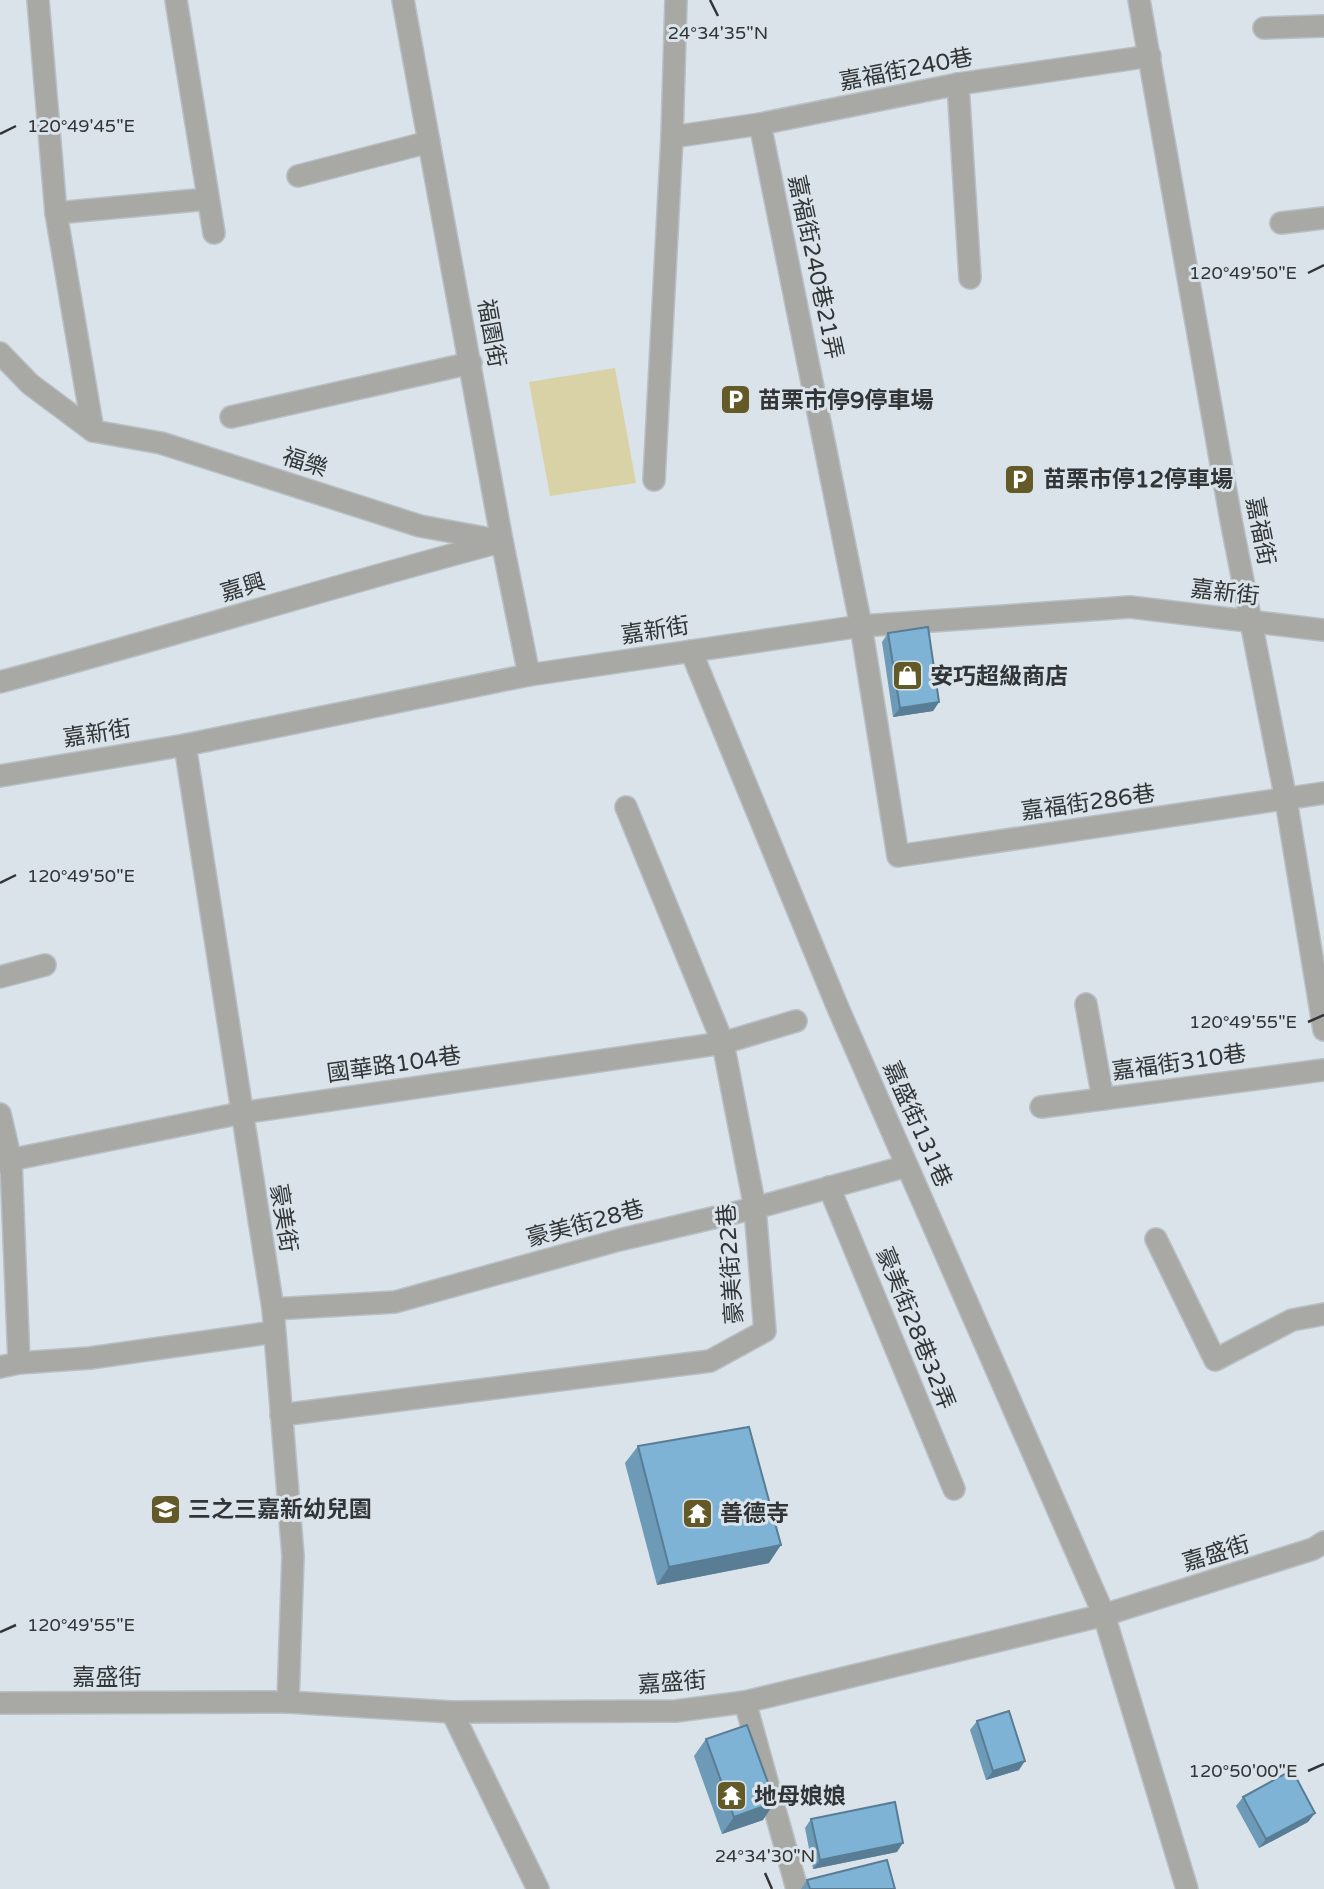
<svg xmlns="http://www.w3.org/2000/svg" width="1324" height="1889" viewBox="0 0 1324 1889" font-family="'Varela Round','Noto Sans TC',sans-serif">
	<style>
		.green { fill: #d9d2a7 }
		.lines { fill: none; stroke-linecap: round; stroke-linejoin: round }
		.minor-casing { stroke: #b8c0c5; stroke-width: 24 }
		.minor { stroke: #a8a8a4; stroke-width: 21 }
		.wall { fill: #6c9ab7 }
		.shaded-wall { fill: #587d95 }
		.building { fill: #7eb3d5; stroke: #587d95; stroke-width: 2 }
		.ticks { fill: none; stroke: #313537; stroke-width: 2.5 }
		.labels { text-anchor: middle; stroke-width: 6; stroke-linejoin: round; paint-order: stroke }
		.street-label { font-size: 23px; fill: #313537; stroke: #dae3e9 }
		.poi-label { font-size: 23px; font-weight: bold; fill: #313537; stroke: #dae3e9; text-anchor: start }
		.ticks-label { font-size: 18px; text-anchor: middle; fill: #313537; stroke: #dae3e9; stroke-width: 6; stroke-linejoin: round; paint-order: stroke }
	</style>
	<rect width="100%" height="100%" fill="#dae3e9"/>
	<path class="green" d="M 615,368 L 636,483 L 550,496 L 529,382 Z"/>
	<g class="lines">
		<defs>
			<g id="minor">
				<path d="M 38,0 L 56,213 L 93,431"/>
				<path d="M 176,0 L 214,233"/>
				<path d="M 403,0 L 502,541 L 529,675"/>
				<path d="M 1139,0 L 1231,520 L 1286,800 L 1324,1030"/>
				<path d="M 1264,28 L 1324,26"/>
				<path d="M 958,84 L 970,278"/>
				<path d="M 760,124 L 861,626 L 898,856 L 1324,793"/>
				<path d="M 672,137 L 760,124 L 958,84 L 1150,56"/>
				<path d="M 298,176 L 429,142"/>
				<path d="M 56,213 L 208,199"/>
				<path d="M 1281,223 L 1324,218"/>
				<path d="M 0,353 L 30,384 L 93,431 L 161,443 L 420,526 L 502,541"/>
				<path d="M 231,417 L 471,363"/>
				<path d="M 654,480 L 672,137 L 676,0"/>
				<path d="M 691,651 L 838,1008 L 1104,1615 L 1187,1889"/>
				<path d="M 0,682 C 166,638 330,587 496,543"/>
				<path d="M 185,745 L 273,1309 L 293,1556 L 288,1702"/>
				<path d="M 0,776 L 185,745 L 529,675 L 861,626 L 1130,607 L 1324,630"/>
				<path d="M 0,977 L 45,965"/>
				<path d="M 1086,1004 L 1103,1099"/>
				<path d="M 1041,1107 L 1324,1070"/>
				<path d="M 0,1114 L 11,1161 L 19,1363"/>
				<path d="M 0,1162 L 241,1113 L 723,1043 L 796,1021"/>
				<path d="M 829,1187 L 954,1489"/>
				<path d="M 1156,1239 L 1215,1360 L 1292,1320 L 1324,1314"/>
				<path d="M 273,1309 L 395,1302 L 619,1240 L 755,1208 L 907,1166"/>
				<path d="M 0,1367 L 19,1363 L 90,1358 L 274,1332"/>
				<path d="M 281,1415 L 710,1361 L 765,1331 L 755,1208 L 723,1043 L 626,807"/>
				<path d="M 745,1702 L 797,1889"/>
				<path d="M 0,1703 L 288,1702 L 452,1712 L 676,1711 L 745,1702 L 1104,1615 L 1313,1549 L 1324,1542"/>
				<path d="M 452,1712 L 538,1889"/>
			</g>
		</defs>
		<use href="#minor" class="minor-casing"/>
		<use href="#minor" class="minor"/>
	</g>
	<g class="wall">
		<path d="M 888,633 L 939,702 L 933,711 L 893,717 L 882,642 Z"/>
		<path d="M 638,1446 L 769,1563 L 657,1585 L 625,1463 Z"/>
		<path d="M 977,1721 L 1019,1770 L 986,1780 L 970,1730 Z"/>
		<path d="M 706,1739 L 763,1820 L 722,1834 L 694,1756 Z"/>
		<path d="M 1243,1797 L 1315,1813 L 1308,1822 L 1259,1848 L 1236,1806 Z"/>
		<path d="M 811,1819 L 897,1852 L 813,1869 L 805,1828 Z"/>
		<path d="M 807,1880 L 895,1889 L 801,1889 Z"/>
	</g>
	<g class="shaded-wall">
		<path d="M 939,702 L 933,711 L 893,717 L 900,708 Z"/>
		<path d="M 781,1545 L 769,1563 L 657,1585 L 669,1567 Z"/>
		<path d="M 1025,1761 L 1019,1770 L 986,1780 L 993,1771 Z"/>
		<path d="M 775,1802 L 763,1820 L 722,1834 L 734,1817 Z"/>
		<path d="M 1315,1813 L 1308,1822 L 1259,1848 L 1266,1839 Z"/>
		<path d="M 903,1843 L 897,1852 L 813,1869 L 820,1860 Z"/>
	</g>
	<g class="building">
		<path d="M 928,627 L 939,702 L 900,708 L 888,633 Z"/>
		<path d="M 749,1427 L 781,1545 L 669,1567 L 638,1446 Z"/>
		<path d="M 1009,1711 L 1025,1761 L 993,1771 L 977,1721 Z"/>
		<path d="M 747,1725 L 775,1802 L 734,1817 L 706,1739 Z"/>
		<path d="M 1292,1770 L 1315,1813 L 1266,1839 L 1243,1797 Z"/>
		<path d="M 895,1802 L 903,1843 L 820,1860 L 811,1819 Z"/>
		<path d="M 887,1860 L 895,1889 L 810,1889 L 807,1880 Z"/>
	</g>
	<path class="ticks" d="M 710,0 L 718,16M 0,134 L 16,126M 1308,273 L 1324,265M 0,883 L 16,875M 1308,1022 L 1324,1015M 0,1632 L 16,1625M 1308,1771 L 1324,1764M 765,1873 L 772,1889"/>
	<defs>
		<symbol id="parking-square" viewBox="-11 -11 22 22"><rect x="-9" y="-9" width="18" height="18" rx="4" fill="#635a27" stroke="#dae3e9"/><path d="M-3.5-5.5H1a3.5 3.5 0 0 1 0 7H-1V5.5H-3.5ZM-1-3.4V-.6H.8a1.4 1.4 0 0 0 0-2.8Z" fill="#fff"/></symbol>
		<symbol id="shop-square" viewBox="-11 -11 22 22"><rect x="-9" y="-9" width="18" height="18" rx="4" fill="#635a27" stroke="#dae3e9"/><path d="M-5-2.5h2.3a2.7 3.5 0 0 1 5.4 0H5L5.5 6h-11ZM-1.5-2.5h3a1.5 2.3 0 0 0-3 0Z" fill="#fff"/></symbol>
		<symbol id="school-square" viewBox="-11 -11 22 22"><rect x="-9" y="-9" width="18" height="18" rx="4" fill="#635a27" stroke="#dae3e9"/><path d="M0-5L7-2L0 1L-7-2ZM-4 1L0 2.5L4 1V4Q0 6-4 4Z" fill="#fff"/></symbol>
		<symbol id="temple-square" viewBox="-11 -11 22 22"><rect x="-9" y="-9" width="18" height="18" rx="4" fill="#635a27" stroke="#dae3e9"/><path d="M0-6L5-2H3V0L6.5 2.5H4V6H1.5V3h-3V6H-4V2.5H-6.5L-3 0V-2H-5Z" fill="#fff"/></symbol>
	</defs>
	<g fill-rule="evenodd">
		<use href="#parking-square" x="718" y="382" width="35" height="35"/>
		<use href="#parking-square" x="1002" y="462" width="35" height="35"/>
		<use href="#shop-square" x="890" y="658" width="35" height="35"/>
		<use href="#school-square" x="148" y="1492" width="35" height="35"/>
		<use href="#temple-square" x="680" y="1496" width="35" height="35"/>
		<use href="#temple-square" x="714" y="1778" width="35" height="35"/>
	</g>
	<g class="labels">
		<g class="street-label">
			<text transform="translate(906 69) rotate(-11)" y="8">嘉福街240巷</text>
			<text transform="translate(816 267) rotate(78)" y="8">嘉福街240巷21弄</text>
			<text transform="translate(492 333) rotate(80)" y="8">福園街</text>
			<text transform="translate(305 462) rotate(18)" y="8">福樂</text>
			<text transform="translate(1261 531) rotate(79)" y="8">嘉福街</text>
			<text transform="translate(243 587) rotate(-17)" y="8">嘉興</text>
			<text transform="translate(1225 592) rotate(7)" y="8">嘉新街</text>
			<text transform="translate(655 630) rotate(-9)" y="8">嘉新街</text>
			<text transform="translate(97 733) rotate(-9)" y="8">嘉新街</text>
			<text transform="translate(1088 802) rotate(-8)" y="8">嘉福街286巷</text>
			<text transform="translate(1179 1062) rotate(-8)" y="8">嘉福街310巷</text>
			<text transform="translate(394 1064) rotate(-8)" y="8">國華路104巷</text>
			<text transform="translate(918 1124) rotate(66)" y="8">嘉盛街131巷</text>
			<text transform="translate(284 1218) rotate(81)" y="8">豪美街</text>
			<text transform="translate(585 1223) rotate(-15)" y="8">豪美街28巷</text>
			<text transform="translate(730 1264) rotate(-94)" y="8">豪美街22巷</text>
			<text transform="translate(916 1328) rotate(68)" y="8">豪美街28巷32弄</text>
			<text transform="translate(1216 1553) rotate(-17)" y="8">嘉盛街</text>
			<text x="107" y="1685">嘉盛街</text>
			<text transform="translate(672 1682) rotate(-4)" y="8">嘉盛街</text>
		</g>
		<g class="poi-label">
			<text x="758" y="408">苗栗市停9停車場</text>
			<text x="1043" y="487">苗栗市停12停車場</text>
			<text x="930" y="684">安巧超級商店</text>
			<text x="188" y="1517">三之三嘉新幼兒園</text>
			<text x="720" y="1521">善德寺</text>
			<text x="754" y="1804">地母娘娘</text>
		</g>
	</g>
	<g class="ticks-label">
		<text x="718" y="39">24°34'35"N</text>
		<text x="81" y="132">120°49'45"E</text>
		<text x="1243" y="279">120°49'50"E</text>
		<text x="81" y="882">120°49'50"E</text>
		<text x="1243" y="1028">120°49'55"E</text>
		<text x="81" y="1631">120°49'55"E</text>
		<text x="1243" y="1777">120°50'00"E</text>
		<text x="765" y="1862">24°34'30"N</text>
	</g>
</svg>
